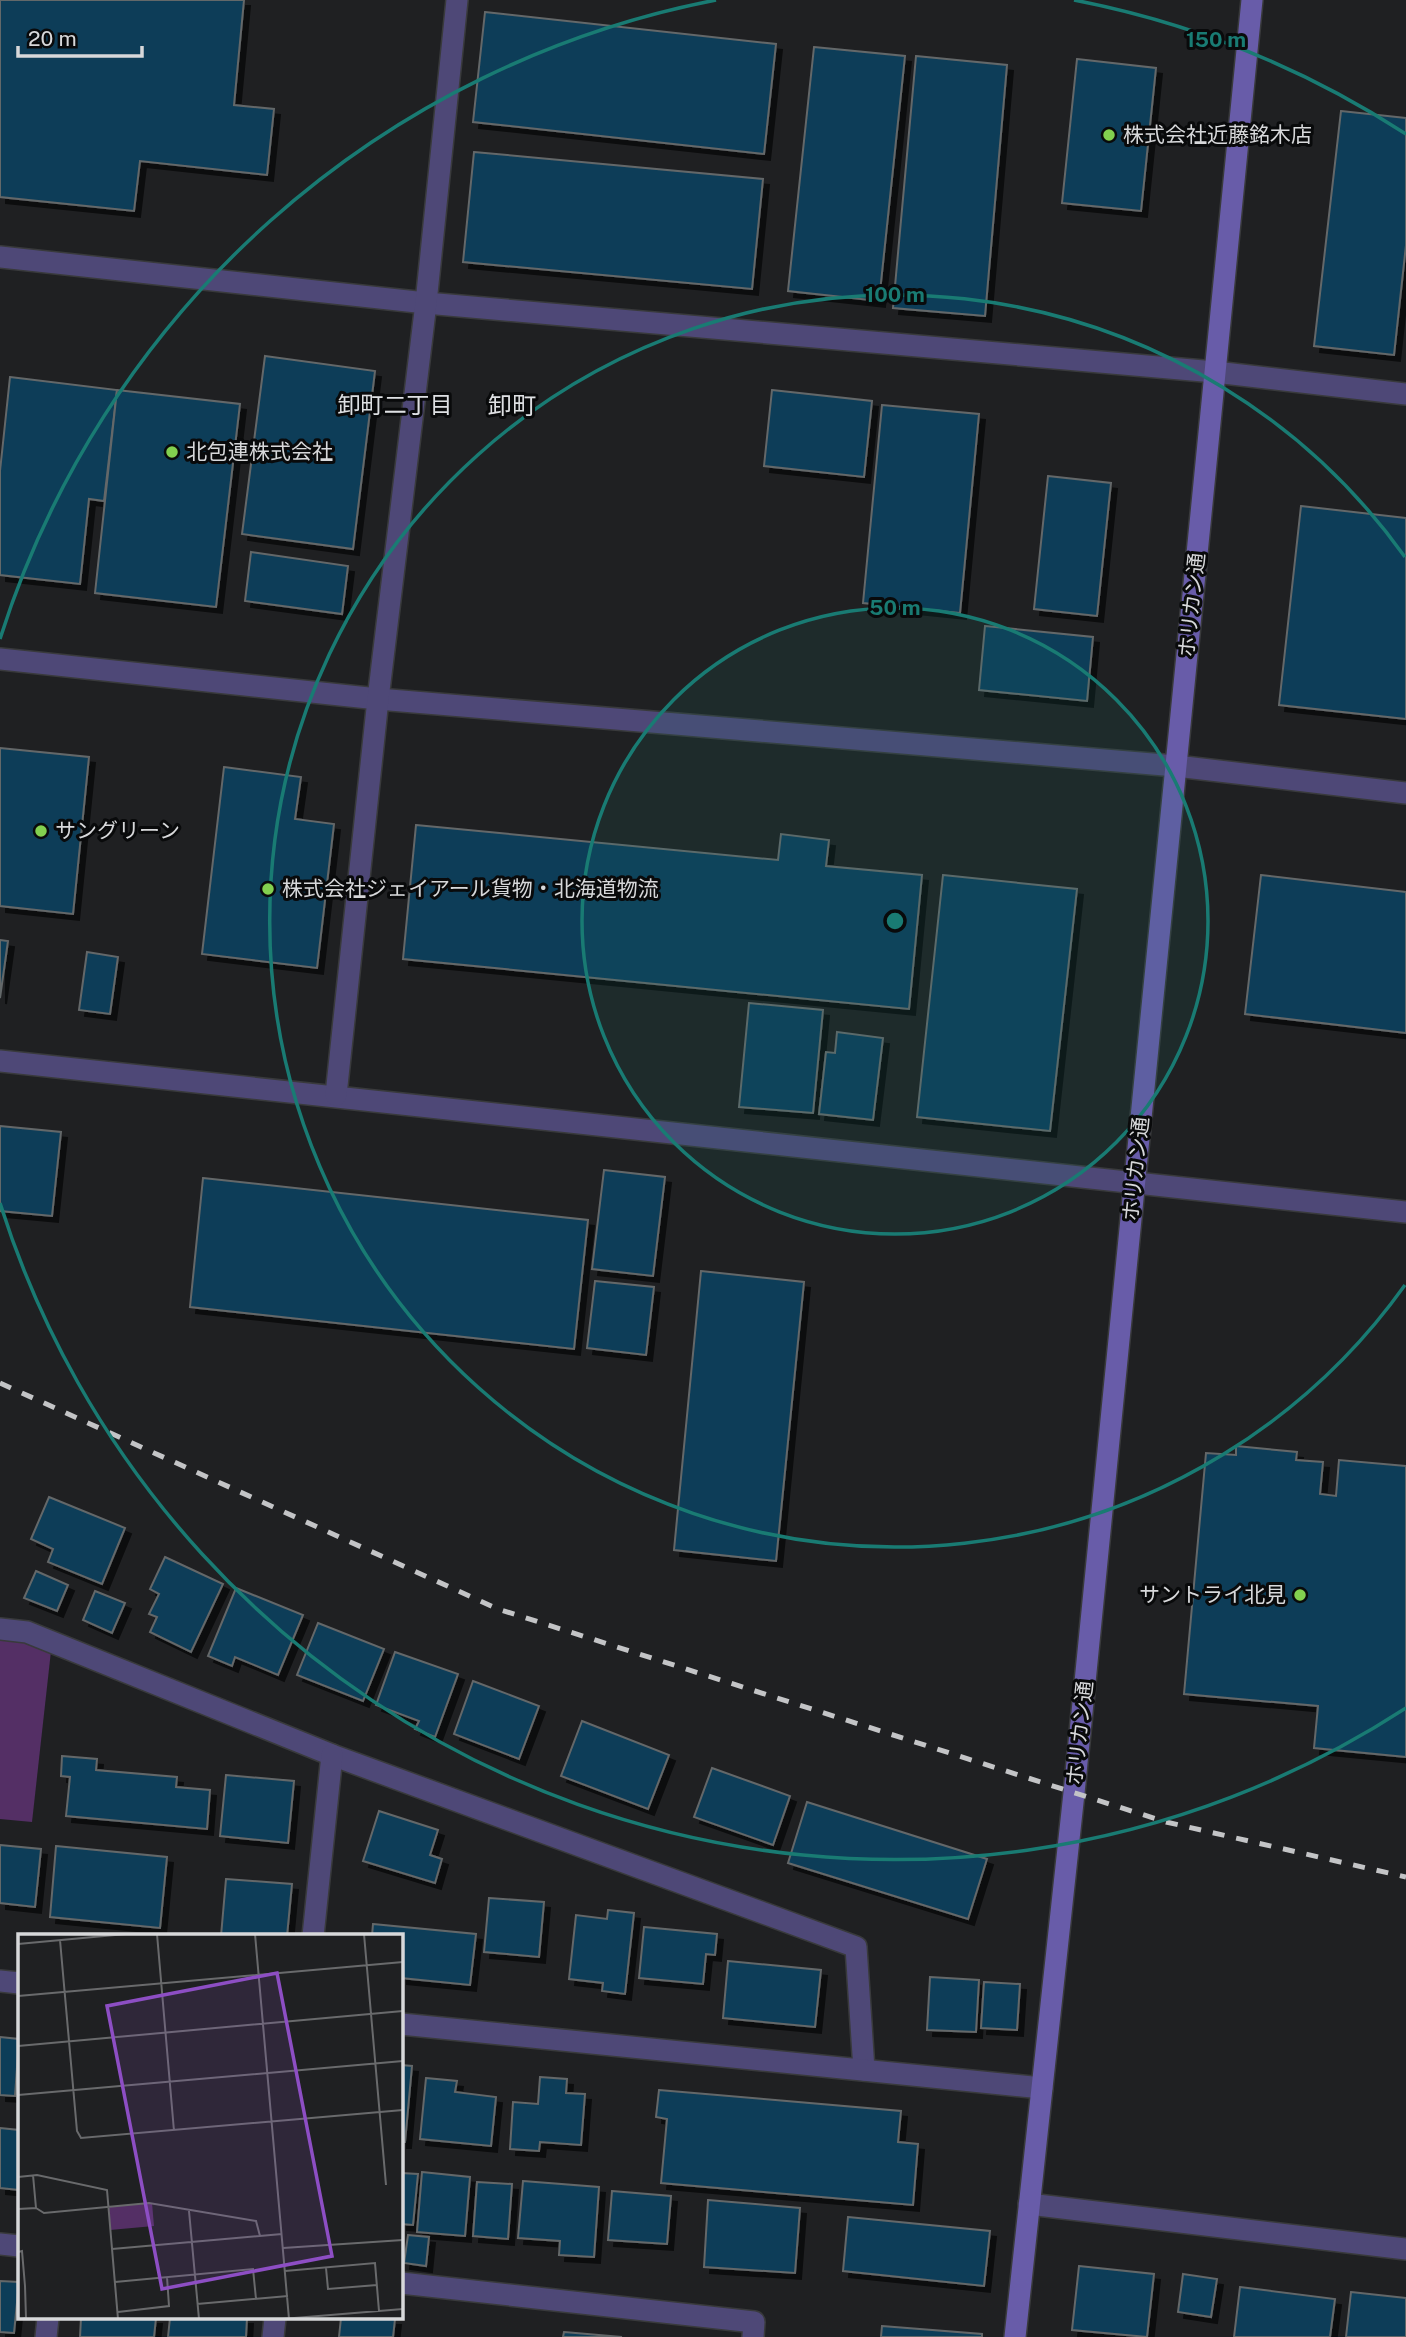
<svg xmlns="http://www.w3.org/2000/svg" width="1406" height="2337" viewBox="0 0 1406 2337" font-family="'Public Sans','Noto Sans JP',sans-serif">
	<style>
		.green { fill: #542f65 }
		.building { fill: #0d3d58; stroke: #646769; stroke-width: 2; filter: url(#shadow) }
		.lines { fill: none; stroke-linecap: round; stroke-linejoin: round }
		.street-casing { stroke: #393a3c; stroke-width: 24 }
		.secondary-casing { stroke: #393a3c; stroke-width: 24 }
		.street { stroke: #4e4877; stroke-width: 21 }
		.secondary { stroke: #685ca9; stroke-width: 21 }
		.rail { stroke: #c3c4c6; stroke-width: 5; stroke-dasharray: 12 12; stroke-linecap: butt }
		.ring { fill: none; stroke: #197b73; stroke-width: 3.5 }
		.poi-dot { fill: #82d04f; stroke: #090a0b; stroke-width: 2.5 }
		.labels { text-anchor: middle; stroke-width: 6; stroke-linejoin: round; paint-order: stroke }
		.poi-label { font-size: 21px; fill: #d7d8da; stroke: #090a0b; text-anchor: start }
		.street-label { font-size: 21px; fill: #d7d8da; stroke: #090a0b }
		.neighbourhood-label { font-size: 23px; fill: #dee0e3; stroke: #090a0b }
		.quarter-label { font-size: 24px; fill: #dee0e3; stroke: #090a0b }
		.inset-road { fill: none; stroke: #696a6c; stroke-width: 2 }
		.view { fill: #8d4ec4; fill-opacity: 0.15; stroke: #8d4ec4; stroke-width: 3.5 }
		.inset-edge { fill: none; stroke: #d7d8da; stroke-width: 3.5 }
		.centre { fill: #197b73; stroke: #090a0b; stroke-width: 3.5 }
		.ring-label { font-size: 21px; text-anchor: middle; font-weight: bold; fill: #197b73; stroke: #090a0b; stroke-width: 6; stroke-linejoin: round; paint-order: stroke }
	</style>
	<defs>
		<filter id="shadow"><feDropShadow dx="6" dy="6" stdDeviation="0" flood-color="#0009"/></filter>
	</defs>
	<rect width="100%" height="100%" fill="#1f2022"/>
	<path class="green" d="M 0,1629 L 52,1642 L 32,1822 L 0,1819 Z"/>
	<g class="building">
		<path d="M 0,0 L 244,0 L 234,105 L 274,109 L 267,175 L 140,161 L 134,211 L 0,197 Z"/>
		<path d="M 485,12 L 776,44 L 764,154 L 473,122 Z"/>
		<path d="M 814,47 L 905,56 L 879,301 L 788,291 Z"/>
		<path d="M 916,56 L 1007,65 L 985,316 L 893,308 Z"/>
		<path d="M 1077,59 L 1156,68 L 1141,211 L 1062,203 Z"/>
		<path d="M 1341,111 L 1406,118 L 1406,245 L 1394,355 L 1314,346 Z"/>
		<path d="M 474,152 L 763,179 L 752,289 L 463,262 Z"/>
		<path d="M 265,356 L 375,371 L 353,549 L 242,534 Z"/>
		<path d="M 10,377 L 117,390 L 104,501 L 89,499 L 80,584 L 0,575 L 0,471 Z"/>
		<path d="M 117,390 L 240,404 L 216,607 L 95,593 Z"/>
		<path d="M 772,390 L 872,401 L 864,477 L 764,466 Z"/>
		<path d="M 882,405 L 979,414 L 960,613 L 863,603 Z"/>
		<path d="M 1048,476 L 1111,483 L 1097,616 L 1034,609 Z"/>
		<path d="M 1301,506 L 1406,518 L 1406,719 L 1279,705 Z"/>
		<path d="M 251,552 L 348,566 L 342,614 L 245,601 Z"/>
		<path d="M 985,626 L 1093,637 L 1087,701 L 979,690 Z"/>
		<path d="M 0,748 L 89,757 L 73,914 L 0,906 Z"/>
		<path d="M 224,767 L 301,777 L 295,819 L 334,824 L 317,968 L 202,954 Z"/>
		<path d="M 416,825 L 778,860 L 781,834 L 829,840 L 826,866 L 922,875 L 909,1009 L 403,959 Z"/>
		<path d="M 943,875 L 1077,889 L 1050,1131 L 917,1117 Z"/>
		<path d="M 1261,875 L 1406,892 L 1406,1033 L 1245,1014 Z"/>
		<path d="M 0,940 L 8,941 L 0,998 Z"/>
		<path d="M 87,952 L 118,957 L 110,1014 L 79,1010 Z"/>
		<path d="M 749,1003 L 823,1010 L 813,1113 L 739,1107 Z"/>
		<path d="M 837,1032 L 883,1038 L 873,1120 L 819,1114 L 826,1052 L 835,1053 Z"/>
		<path d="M 0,1126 L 61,1132 L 52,1216 L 0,1211 Z"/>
		<path d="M 604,1170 L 665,1177 L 653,1276 L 592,1269 Z"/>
		<path d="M 203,1178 L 588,1220 L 574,1349 L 190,1307 Z"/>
		<path d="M 701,1271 L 804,1282 L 776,1561 L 674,1550 Z"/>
		<path d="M 595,1281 L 654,1287 L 646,1355 L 587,1348 Z"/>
		<path d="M 1236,1446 L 1297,1452 L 1296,1460 L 1323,1462 L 1320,1494 L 1336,1496 L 1339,1460 L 1406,1466 L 1406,1757 L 1314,1748 L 1318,1706 L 1184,1694 L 1206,1453 L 1236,1455 Z"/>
		<path d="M 49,1497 L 125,1528 L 102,1584 L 48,1562 L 53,1549 L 31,1539 Z"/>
		<path d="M 165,1557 L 223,1584 L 191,1652 L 150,1632 L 157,1617 L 149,1614 L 159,1594 L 150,1589 Z"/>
		<path d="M 36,1571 L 68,1585 L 57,1611 L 24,1598 Z"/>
		<path d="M 236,1588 L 303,1615 L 278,1675 L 235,1657 L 232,1666 L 208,1656 Z"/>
		<path d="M 95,1591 L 125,1603 L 112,1633 L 83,1620 Z"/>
		<path d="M 318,1623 L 384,1649 L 363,1701 L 297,1675 Z"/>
		<path d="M 395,1652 L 458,1674 L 435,1737 L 415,1729 L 419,1721 L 376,1705 Z"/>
		<path d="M 473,1681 L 539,1706 L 519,1759 L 454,1734 Z"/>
		<path d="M 582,1721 L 669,1755 L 648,1809 L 561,1776 Z"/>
		<path d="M 62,1756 L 97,1759 L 96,1770 L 177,1777 L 176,1787 L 210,1790 L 207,1829 L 66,1816 L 70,1777 L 61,1776 Z"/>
		<path d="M 712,1768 L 790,1796 L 773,1845 L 694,1817 Z"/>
		<path d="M 226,1775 L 294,1781 L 288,1843 L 220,1836 Z"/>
		<path d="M 807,1802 L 987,1859 L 968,1919 L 788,1863 Z"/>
		<path d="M 379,1811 L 438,1830 L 430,1855 L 442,1859 L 435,1883 L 363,1861 Z"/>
		<path d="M 0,1845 L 41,1849 L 35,1907 L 0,1903 Z"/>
		<path d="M 56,1846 L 167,1857 L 160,1928 L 50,1917 Z"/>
		<path d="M 226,1879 L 292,1884 L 287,1936 L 221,1936 Z"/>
		<path d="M 489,1898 L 544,1902 L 539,1957 L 484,1952 Z"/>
		<path d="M 608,1910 L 634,1913 L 625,1994 L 602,1991 L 603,1983 L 569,1979 L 576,1915 L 607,1919 Z"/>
		<path d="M 373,1924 L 476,1934 L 470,1985 L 401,1978 L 401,1936 L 372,1936 Z"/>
		<path d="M 644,1927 L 717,1934 L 715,1955 L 706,1954 L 703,1984 L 639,1978 Z"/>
		<path d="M 728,1961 L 821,1970 L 815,2027 L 723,2018 Z"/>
		<path d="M 930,1977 L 979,1980 L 976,2032 L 927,2030 Z"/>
		<path d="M 984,1982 L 1020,1984 L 1017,2030 L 981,2028 Z"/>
		<path d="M 0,2037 L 19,2039 L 15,2096 L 0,2095 Z"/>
		<path d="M 401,2065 L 412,2066 L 405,2142 L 401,2142 Z"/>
		<path d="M 540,2077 L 567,2079 L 566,2093 L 585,2094 L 581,2145 L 540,2142 L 539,2151 L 510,2149 L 513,2102 L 538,2104 Z"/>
		<path d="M 426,2078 L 457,2081 L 455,2092 L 496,2097 L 491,2146 L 420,2139 Z"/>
		<path d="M 659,2090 L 901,2111 L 898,2142 L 918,2144 L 913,2205 L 661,2183 L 667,2119 L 656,2117 Z"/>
		<path d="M 0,2128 L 19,2130 L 19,2190 L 0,2188 Z"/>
		<path d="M 422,2172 L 470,2177 L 465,2236 L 417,2232 Z"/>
		<path d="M 401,2173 L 418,2174 L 413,2225 L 401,2224 Z"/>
		<path d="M 523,2181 L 599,2187 L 594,2257 L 559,2255 L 560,2241 L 518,2238 Z"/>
		<path d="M 477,2182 L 512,2184 L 508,2239 L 473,2236 Z"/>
		<path d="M 612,2191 L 671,2196 L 667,2244 L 608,2240 Z"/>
		<path d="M 708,2200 L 800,2208 L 795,2273 L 704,2267 Z"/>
		<path d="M 848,2217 L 990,2231 L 984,2286 L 843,2271 Z"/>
		<path d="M 408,2235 L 429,2237 L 426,2266 L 404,2263 Z"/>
		<path d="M 1079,2266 L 1154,2274 L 1147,2337 L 1072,2330 Z"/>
		<path d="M 1183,2274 L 1217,2279 L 1211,2317 L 1178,2312 Z"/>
		<path d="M 0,2281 L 19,2282 L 14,2333 L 0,2332 Z"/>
		<path d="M 1240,2287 L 1335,2299 L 1330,2337 L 1234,2337 Z"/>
		<path d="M 1351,2292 L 1406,2298 L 1406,2337 L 1346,2337 Z"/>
		<path d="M 81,2318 L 156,2318 L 154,2337 L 80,2337 Z"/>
		<path d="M 170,2318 L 247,2318 L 246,2337 L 168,2337 Z"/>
		<path d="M 341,2318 L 395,2319 L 393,2337 L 339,2337 Z"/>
		<path d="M 882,2326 L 982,2334 L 982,2337 L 881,2337 Z"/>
		<path d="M 564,2332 L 622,2337 L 563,2337 Z"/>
	</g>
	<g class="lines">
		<defs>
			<g id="street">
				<path d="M 0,257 L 426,303 L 1215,372 L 1406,394"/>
				<path d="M 0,659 L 378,699 L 1176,766 L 1406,793"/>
				<path d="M 0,1061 C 469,1108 937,1166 1406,1212"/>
				<path d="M 336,1095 L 378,699 L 426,303 L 457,0"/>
				<path d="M 0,1629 L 27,1632 L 332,1755 L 856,1947 L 864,2070"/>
				<path d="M 313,1936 L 332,1755"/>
				<path d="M 0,1981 L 19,1983"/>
				<path d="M 401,2024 L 1042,2088"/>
				<path d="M 1029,2204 L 1406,2249"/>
				<path d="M 0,2244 L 19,2246"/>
				<path d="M 401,2283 L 754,2322 L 753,2337"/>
				<path d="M 46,2337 L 48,2318"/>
				<path d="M 273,2337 L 275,2318"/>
			</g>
			<path id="secondary" d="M 1015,2337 L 1074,1793 L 1252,0"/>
		</defs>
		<use href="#street" class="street-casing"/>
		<use href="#secondary" class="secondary-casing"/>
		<use href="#street" class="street"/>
		<use href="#secondary" class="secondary"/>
		<path class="rail" d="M 0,1383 L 498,1609 L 1166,1822 L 1406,1877"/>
	</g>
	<circle cx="895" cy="921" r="313" fill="#197b73" fill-opacity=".12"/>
	<g class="ring">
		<circle cx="895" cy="921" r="313"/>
		<path d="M1405 1285A626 626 0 1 1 1405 557"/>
		<path d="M1406 1708A938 938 0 0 1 0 1203M0 639A938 938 0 0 1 716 0M1074 0A938 938 0 0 1 1406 134"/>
	</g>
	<g class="poi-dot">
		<circle cx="1109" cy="135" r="7"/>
		<circle cx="172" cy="452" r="7"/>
		<circle cx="41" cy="831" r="7"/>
		<circle cx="268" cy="889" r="7"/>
		<circle cx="1300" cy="1595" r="7"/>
	</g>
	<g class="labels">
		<g class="poi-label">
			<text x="1123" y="142">株式会社近藤銘木店</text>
			<text x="186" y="459">北包連株式会社</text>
			<text x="55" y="838">サングリーン</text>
			<text x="282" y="896">株式会社ジェイアール貨物・北海道物流</text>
			<text x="1286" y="1602" text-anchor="end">サントライ北見</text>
		</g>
		<g class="street-label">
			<text transform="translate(1192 605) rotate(-84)" y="7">ホリカン通</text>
			<text transform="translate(1136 1169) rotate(-84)" y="7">ホリカン通</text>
			<text transform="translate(1080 1733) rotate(-84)" y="7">ホリカン通</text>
		</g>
		<g class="neighbourhood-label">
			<text x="395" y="413">卸町二丁目</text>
		</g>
		<g class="quarter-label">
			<text x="512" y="414">卸町</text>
		</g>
	</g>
	<g transform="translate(18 1934)">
		<rect width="385" height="385" fill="#1f2022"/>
		<path d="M 134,269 L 136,292 L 92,296 L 91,273 Z" fill="#542f65"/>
		<path class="inset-road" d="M 139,0 L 156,197M 237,0 L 271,385M 346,0 L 368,251M 42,6 L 59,197 L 63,204 L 385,176M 0,10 L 108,0M 0,62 L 385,28M 0,112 L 385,77M 0,161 L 385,127M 0,243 L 19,241 L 89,256 L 100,385M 18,274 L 26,279 L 131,269 L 238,287 L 242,302M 0,275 L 18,274 L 15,241M 171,277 L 181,385M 265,314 L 385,306M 94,315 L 264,300M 0,318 L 4,317 L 7,352 L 8,384 L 4,385M 308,334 L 310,355 L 359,351M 267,337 L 357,329 L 361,377M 97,348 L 235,335 L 238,365M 179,370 L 270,362M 100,378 L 151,372 L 149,343M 264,385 L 385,375"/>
		<path class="view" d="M 259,39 L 314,322 L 144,355 L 89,72 Z"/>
		<rect width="385" height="385" class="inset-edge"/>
	</g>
	<circle cx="895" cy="921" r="10" class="centre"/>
	<g class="ring-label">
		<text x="1216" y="47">150 m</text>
		<text x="895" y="302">100 m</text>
		<text x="895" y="615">50 m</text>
	</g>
	<path d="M18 46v10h124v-10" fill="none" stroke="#d7d8da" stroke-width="3.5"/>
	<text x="28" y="46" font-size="21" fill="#d7d8da" stroke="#090a0b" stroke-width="5" paint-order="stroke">20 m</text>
</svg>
